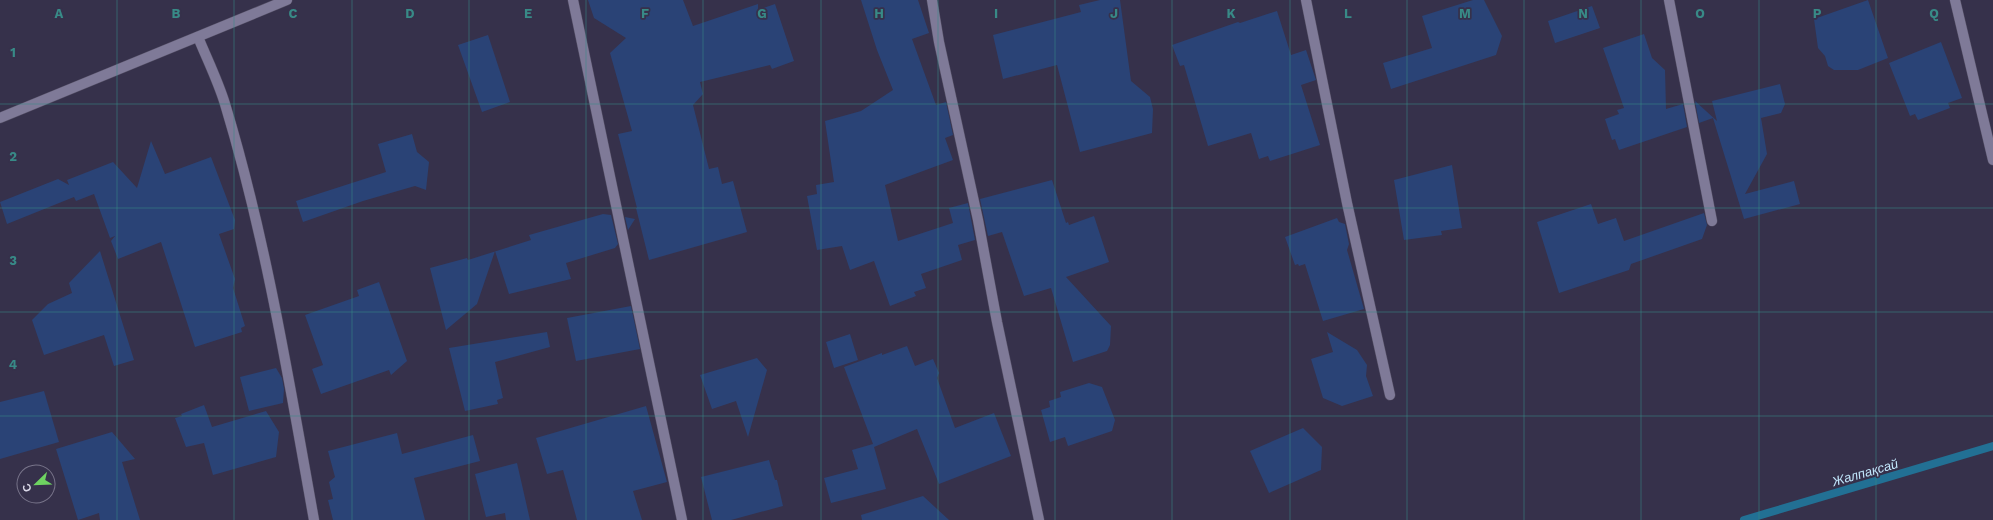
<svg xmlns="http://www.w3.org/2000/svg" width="1993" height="520" viewBox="0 0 1993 520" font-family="'Work Sans',sans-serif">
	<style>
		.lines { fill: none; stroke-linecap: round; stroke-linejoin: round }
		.stream { stroke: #227094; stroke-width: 8 }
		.building { fill: #2a4376 }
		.street-casing { stroke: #534e64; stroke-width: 11 }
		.secondary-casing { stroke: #534e64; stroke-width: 11 }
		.street { stroke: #7f7a98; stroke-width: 10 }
		.secondary { stroke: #7f7a98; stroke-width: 10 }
		.grid { fill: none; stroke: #388a87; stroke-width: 1; stroke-opacity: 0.55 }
		.labels { text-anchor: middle; stroke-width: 3.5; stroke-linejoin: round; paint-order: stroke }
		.water-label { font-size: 13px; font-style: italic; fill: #c1e6fb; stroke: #36314b }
		.grid-label { font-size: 13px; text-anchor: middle; font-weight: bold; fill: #388a87; stroke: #36314b; stroke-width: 3.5; stroke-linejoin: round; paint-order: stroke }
	</style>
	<rect width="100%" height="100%" fill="#36314b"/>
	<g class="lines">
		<path class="stream" d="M 1744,520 L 1993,446"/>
	</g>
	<g class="building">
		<path d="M 588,0 L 683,0 L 693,26 L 758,4 L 758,10 L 775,4 L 794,61 L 772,69 L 770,65 L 700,82 L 703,94 L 693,105 L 709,169 L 718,167 L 722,184 L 733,181 L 747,232 L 649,260 L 636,208 L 637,208 L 618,134 L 632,131 L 610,53 L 626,38 L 594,18 Z"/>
		<path d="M 861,0 L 918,0 L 929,33 L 912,39 L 936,105 L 946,102 L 953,135 L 945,138 L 953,160 L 885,185 L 898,241 L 953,223 L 949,208 L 968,203 L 975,240 L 958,245 L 962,260 L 921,274 L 926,288 L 914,292 L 916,296 L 890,306 L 874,261 L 850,270 L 842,246 L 817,250 L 807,196 L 817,194 L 816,185 L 834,182 L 825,121 L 861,111 L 893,90 L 877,50 Z"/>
		<path d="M 1100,0 L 1120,0 L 1131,81 L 1150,97 L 1153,109 L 1152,133 L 1080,152 L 1057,65 L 1003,79 L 993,35 L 1081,12 L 1079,5 Z"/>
		<path d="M 1473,0 L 1484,0 L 1502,36 L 1496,55 L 1391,89 L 1383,63 L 1432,48 L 1422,16 Z"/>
		<path d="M 1868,0 L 1888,58 L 1858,70 L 1834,70 L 1828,66 L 1825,56 L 1818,48 L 1814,19 Z"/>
		<path d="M 1592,6 L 1600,28 L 1555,43 L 1548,21 Z"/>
		<path d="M 1277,11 L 1291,55 L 1306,50 L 1316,80 L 1301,85 L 1320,145 L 1270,161 L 1268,156 L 1259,159 L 1251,133 L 1208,146 L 1184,65 L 1180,66 L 1172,45 L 1238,22 L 1240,23 Z"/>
		<path d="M 1644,34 L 1652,58 L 1665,70 L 1666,109 L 1683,104 L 1687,127 L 1619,150 L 1615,139 L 1612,140 L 1605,119 L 1619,114 L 1617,110 L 1624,108 L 1603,48 Z"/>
		<path d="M 488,35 L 510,102 L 482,112 L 458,45 Z"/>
		<path d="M 1941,42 L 1962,98 L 1948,103 L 1950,108 L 1918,120 L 1915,114 L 1910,116 L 1889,63 Z"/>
		<path d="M 1780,84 L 1785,104 L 1781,113 L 1761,118 L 1767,154 L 1745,194 L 1794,181 L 1800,204 L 1744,219 L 1713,118 L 1699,123 L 1695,101 L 1717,121 L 1712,101 Z"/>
		<path d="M 412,134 L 417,152 L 429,162 L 426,190 L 415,186 L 363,201 L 303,222 L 296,201 L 386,172 L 378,144 Z"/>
		<path d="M 151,141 L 165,174 L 211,157 L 235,220 L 234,229 L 219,234 L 235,279 L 233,288 L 245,326 L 241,328 L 242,332 L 195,347 L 161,242 L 118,259 L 111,241 L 115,236 L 110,238 L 94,194 L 76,201 L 74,197 L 7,224 L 0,202 L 58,179 L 69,185 L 67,180 L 113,162 L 137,188 Z"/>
		<path d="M 1452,165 L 1462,228 L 1441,231 L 1442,235 L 1404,240 L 1394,180 Z"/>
		<path d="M 1052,180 L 1066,223 L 1068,222 L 1069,225 L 1094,216 L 1109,262 L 1066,277 L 1111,326 L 1110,345 L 1107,351 L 1073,362 L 1051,288 L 1024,296 L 1002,232 L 988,236 L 980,199 Z"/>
		<path d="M 1591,204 L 1598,224 L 1616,218 L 1624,241 L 1704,213 L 1707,225 L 1702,239 L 1631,264 L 1629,270 L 1559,293 L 1537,222 Z"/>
		<path d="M 603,214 L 611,215 L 618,244 L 615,248 L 566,263 L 571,279 L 509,294 L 495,251 L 477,304 L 446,330 L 430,268 L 467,258 L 468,260 L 531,240 L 529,235 Z"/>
		<path d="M 625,217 L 635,219 L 628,230 Z"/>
		<path d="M 1337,218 L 1339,222 L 1345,224 L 1349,244 L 1347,250 L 1364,309 L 1323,321 L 1305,264 L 1299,266 L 1298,264 L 1295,265 L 1285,237 Z"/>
		<path d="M 100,251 L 134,360 L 114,366 L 104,335 L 44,355 L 32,320 L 48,304 L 72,293 L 69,283 Z"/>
		<path d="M 379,282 L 407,361 L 391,375 L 389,370 L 321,394 L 312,369 L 323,365 L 305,315 L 359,296 L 357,290 Z"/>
		<path d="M 631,306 L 640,349 L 576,361 L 567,318 Z"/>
		<path d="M 547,332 L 550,347 L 495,362 L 503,398 L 497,400 L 498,404 L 465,411 L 449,348 Z"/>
		<path d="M 1327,332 L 1357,350 L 1367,365 L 1366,376 L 1373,396 L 1342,406 L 1323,398 L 1311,359 L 1333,352 Z"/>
		<path d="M 850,334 L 858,360 L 834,368 L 826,342 Z"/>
		<path d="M 907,346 L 915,366 L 933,359 L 939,373 L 937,378 L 955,428 L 994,413 L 1011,456 L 939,484 L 917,429 L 874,447 L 886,489 L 831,503 L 824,478 L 858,469 L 852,450 L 873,444 L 844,367 L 882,353 L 882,355 Z"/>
		<path d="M 757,358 L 767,370 L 748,437 L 736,401 L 712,409 L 700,375 Z"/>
		<path d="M 276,368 L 282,378 L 284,389 L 283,403 L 249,411 L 240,377 Z"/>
		<path d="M 1089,383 L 1102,387 L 1115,420 L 1112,431 L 1068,446 L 1065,437 L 1050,442 L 1041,410 L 1050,407 L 1049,401 L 1061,397 L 1060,392 Z"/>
		<path d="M 44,391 L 59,442 L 0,459 L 0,402 Z"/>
		<path d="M 204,405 L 212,427 L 266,411 L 279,432 L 276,457 L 213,475 L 204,443 L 186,447 L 175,418 L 182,416 L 181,414 Z"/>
		<path d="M 646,406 L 667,482 L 633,491 L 642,520 L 577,520 L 563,470 L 547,474 L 536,438 Z"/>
		<path d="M 1303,428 L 1322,447 L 1321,470 L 1269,493 L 1250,451 Z"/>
		<path d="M 112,432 L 135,459 L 122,462 L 140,520 L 100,520 L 99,513 L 78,520 L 56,449 Z"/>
		<path d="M 397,433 L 402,454 L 473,435 L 480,461 L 414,478 L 425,520 L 333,520 L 328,500 L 333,499 L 329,482 L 335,477 L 328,451 Z"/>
		<path d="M 769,460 L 775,480 L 777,480 L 783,506 L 731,520 L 712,520 L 701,477 Z"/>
		<path d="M 517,463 L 530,520 L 506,520 L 505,513 L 486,517 L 475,474 Z"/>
		<path d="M 923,496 L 949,520 L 862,520 L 861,515 Z"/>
	</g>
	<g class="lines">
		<defs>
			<g id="street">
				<path d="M 573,0 L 682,520"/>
				<path d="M 932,0 L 939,42 L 978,220 L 997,322 L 1039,520"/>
				<path d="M 1306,0 L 1347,203 L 1390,395"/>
				<path d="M 1669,0 L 1712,221"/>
				<path d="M 1955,0 L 1993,160"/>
				<path d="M 198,37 C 207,59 218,81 225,104 C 266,239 289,381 314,520"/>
			</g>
			<path id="secondary" d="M 0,118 L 287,0"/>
		</defs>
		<use href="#street" class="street-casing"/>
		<use href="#secondary" class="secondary-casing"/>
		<use href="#street" class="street"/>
		<use href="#secondary" class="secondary"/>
	</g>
	<path class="grid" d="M 117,0 L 117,520M 234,0 L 234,520M 352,0 L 352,520M 469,0 L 469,520M 586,0 L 586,520M 703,0 L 703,520M 821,0 L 821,520M 938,0 L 938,520M 1055,0 L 1055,520M 1172,0 L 1172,520M 1290,0 L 1290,520M 1407,0 L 1407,520M 1524,0 L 1524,520M 1641,0 L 1641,520M 1759,0 L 1759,520M 1876,0 L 1876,520M 0,104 L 1993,104M 0,208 L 1993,208M 0,312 L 1993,312M 0,416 L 1993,416"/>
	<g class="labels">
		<g class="water-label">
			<text transform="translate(1865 472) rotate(-16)" y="5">Жалпақсай</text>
		</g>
	</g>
	<g class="grid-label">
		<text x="59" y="18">A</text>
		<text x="176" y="18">B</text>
		<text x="293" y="18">C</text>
		<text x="410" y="18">D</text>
		<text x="528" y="18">E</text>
		<text x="645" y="18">F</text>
		<text x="762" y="18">G</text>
		<text x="879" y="18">H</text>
		<text x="996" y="18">I</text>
		<text x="1114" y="18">J</text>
		<text x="1231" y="18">K</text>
		<text x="1348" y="18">L</text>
		<text x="1465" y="18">M</text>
		<text x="1583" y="18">N</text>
		<text x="1700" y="18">O</text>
		<text x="1817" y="18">P</text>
		<text x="1934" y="18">Q</text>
		<text x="13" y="57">1</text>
		<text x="13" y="161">2</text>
		<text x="13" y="265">3</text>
		<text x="13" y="369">4</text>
	</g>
	<g transform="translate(36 484) rotate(247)"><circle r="19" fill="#36314b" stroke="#78748a"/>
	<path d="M0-3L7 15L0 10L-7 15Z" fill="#6ed361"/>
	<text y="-6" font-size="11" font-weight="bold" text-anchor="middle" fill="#dbd9e9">С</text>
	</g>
</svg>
